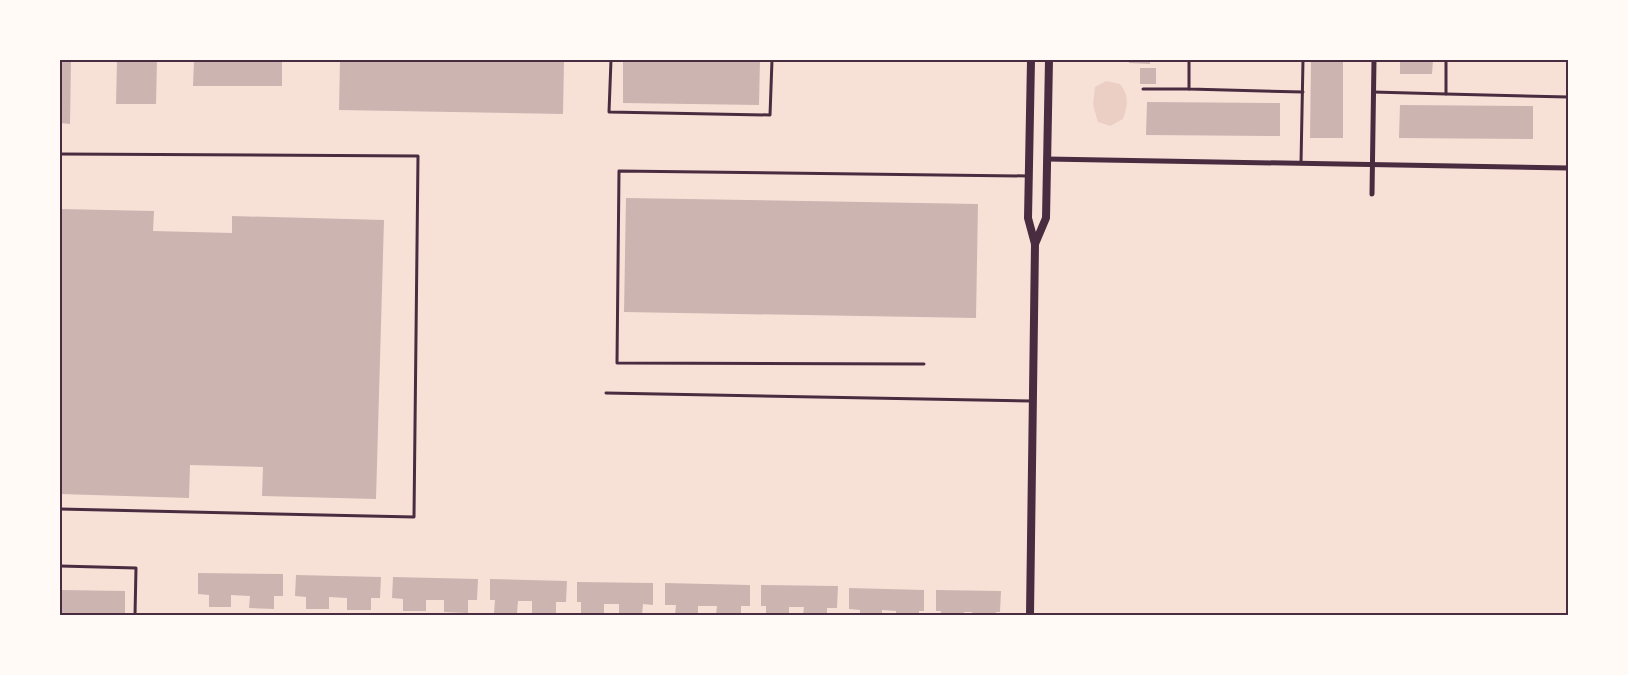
<svg xmlns="http://www.w3.org/2000/svg" width="1628" height="675" viewBox="0 0 1628 675" font-family="'Asap Condensed',sans-serif">
	<style>
		.green { fill: #ebcfc5 }
		.building { fill: #ccb4b1 }
		.lines { fill: none; stroke-linecap: round; stroke-linejoin: round }
		.service { stroke: #4a2c40; stroke-width: 3 }
		.minor { stroke: #4a2c40; stroke-width: 5 }
		.tertiary { stroke: #4a2c40; stroke-width: 8 }
		.neatline { fill: none; stroke: #4a2c40; stroke-width: 2 }
	</style>
	<rect width="100%" height="100%" fill="#f7e1d7"/>
	<path class="green" d="M 1106,81 L 1120,84 C 1129,95 1128,106 1123,119 L 1110,126 L 1098,122 L 1093,105 L 1095,87 Z"/>
	<g class="building">
		<path d="M 60,60 L 71,60 L 70,124 L 60,123 Z"/>
		<path d="M 117,60 L 157,60 L 156,104 L 116,104 Z"/>
		<path d="M 194,60 L 282,60 L 282,86 L 193,86 Z"/>
		<path d="M 340,60 L 564,60 L 563,114 L 339,110 Z"/>
		<path d="M 623,60 L 760,60 L 759,105 L 623,103 Z"/>
		<path d="M 1129,60 L 1150,60 L 1150,64 L 1129,63 Z"/>
		<path d="M 1311,60 L 1343,60 L 1343,138 L 1310,138 Z"/>
		<path d="M 1400,60 L 1433,60 L 1432,74 L 1400,74 Z"/>
		<rect x="1140" y="68" width="16" height="16"/>
		<path d="M 1147,102 L 1280,103 L 1280,136 L 1146,135 Z"/>
		<path d="M 1400,105 L 1533,106 L 1533,139 L 1399,138 Z"/>
		<path d="M 626,198 L 978,204 L 976,318 L 624,312 Z"/>
		<path d="M 60,209 L 154,211 L 153,231 L 232,233 L 232,216 L 384,220 L 376,499 L 262,496 L 263,467 L 190,465 L 189,498 L 60,494 Z"/>
		<path d="M 198,573 L 283,574 L 283,596 L 274,596 L 274,609 L 249,608 L 250,596 L 231,595 L 231,607 L 209,607 L 209,595 L 198,594 Z"/>
		<path d="M 296,575 L 381,577 L 380,598 L 371,598 L 371,610 L 347,610 L 347,598 L 329,597 L 329,609 L 306,609 L 306,597 L 295,596 Z"/>
		<path d="M 393,577 L 478,579 L 477,600 L 468,600 L 468,613 L 444,612 L 444,600 L 426,600 L 426,611 L 403,611 L 403,599 L 392,598 Z"/>
		<path d="M 490,579 L 567,581 L 566,602 L 556,602 L 556,615 L 532,614 L 532,601 L 518,601 L 517,613 L 494,613 L 495,600 L 490,600 Z"/>
		<path d="M 577,582 L 653,583 L 653,605 L 643,604 L 642,615 L 619,615 L 619,604 L 604,604 L 604,615 L 581,615 L 581,602 L 577,602 Z"/>
		<path d="M 665,583 L 750,585 L 750,606 L 741,606 L 741,615 L 716,615 L 717,606 L 698,606 L 698,615 L 675,615 L 676,605 L 665,605 Z"/>
		<path d="M 761,585 L 838,586 L 837,608 L 827,608 L 827,615 L 803,615 L 804,607 L 789,607 L 789,615 L 766,615 L 766,606 L 761,606 Z"/>
		<path d="M 849,588 L 924,590 L 924,611 L 919,611 L 919,615 L 896,615 L 896,611 L 882,610 L 882,615 L 860,615 L 860,610 L 849,609 Z"/>
		<path d="M 60,590 L 125,591 L 125,615 L 60,615 Z"/>
		<path d="M 936,590 L 1001,591 L 1000,612 L 996,612 L 996,615 L 972,615 L 972,612 L 964,612 L 964,615 L 940,615 L 941,611 L 936,611 Z"/>
	</g>
	<g class="lines">
		<g class="service">
			<path d="M 611,60 L 609,112 L 770,115 L 772,60"/>
			<path d="M 1189,60 L 1189,89 L 1303,92"/>
			<path d="M 1143,89 L 1189,89"/>
			<path d="M 1373,92 L 1446,94 L 1446,60"/>
			<path d="M 1446,94 L 1568,97"/>
			<path d="M 60,154 L 418,156 L 414,517 L 60,509"/>
			<path d="M 1301,163 L 1303,60"/>
			<path d="M 924,364 L 617,363 L 619,171 L 1028,176"/>
			<path d="M 606,393 L 1031,401"/>
			<path d="M 60,566 L 136,568 L 135,615"/>
		</g>
		<g class="minor">
			<path d="M 1047,159 L 1568,168"/>
			<path d="M 1372,194 L 1374,60"/>
		</g>
		<g class="tertiary">
			<path d="M 1035,244 L 1046,218 L 1049,60"/>
			<path d="M 1030,615 L 1035,244 L 1028,218 L 1031,60"/>
		</g>
	</g>
	<rect width="1628" height="675" fill="none" stroke="#fffaf5" stroke-width="122"/>
	<rect x="61" y="61" width="1506" height="553" class="neatline"/>
</svg>
